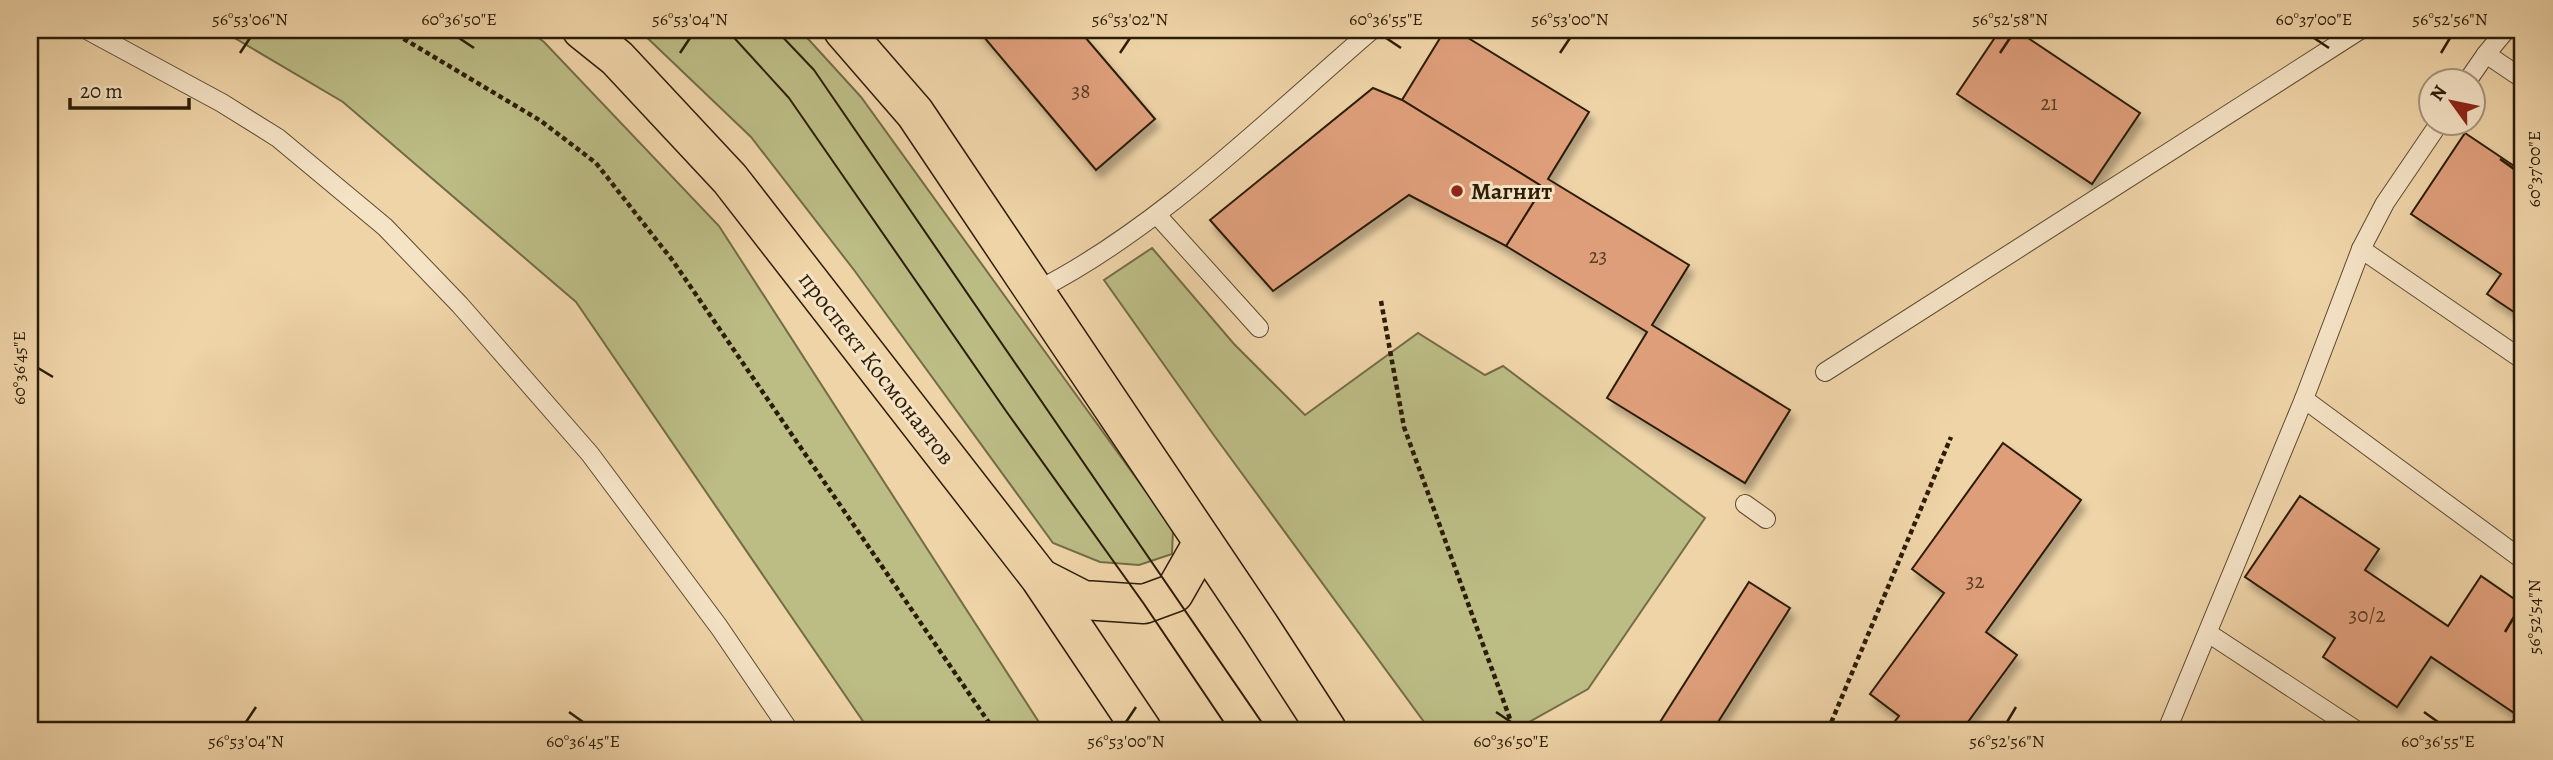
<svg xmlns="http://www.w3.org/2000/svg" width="2553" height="760" viewBox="0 0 2553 760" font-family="Alegreya,serif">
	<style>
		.green { fill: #bcbc85; stroke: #746c46; stroke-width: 2 }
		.building { fill: #de9e7a; stroke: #2c1c07; stroke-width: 2; filter: url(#shadow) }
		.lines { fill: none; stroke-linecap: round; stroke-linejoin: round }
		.lane-casing { stroke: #5d4a2f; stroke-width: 20 }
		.primary-casing { stroke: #2c1c07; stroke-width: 41 }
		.path { stroke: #2c1c07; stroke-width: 4.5; stroke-dasharray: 5 3.5; stroke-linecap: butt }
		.lane { stroke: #f5e3c6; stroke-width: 18 }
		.primary { stroke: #efd4a8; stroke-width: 38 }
		.tram { stroke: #2c1c07; stroke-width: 2 }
		.ticks { fill: none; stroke: #2c1c07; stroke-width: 2.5 }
		.poi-dot { fill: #8f2418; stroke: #f5e3c6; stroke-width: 2.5 }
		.labels { text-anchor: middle; stroke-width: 6; stroke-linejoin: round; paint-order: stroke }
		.number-label { font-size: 21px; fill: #583c24 }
		.poi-label { font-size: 24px; font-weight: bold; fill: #2c1c07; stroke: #f5e3c6; text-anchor: start }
		.street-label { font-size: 24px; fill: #2c1c07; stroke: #f5e3c6 }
		.neatline { fill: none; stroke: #2c1c07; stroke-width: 2.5 }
		.ticks-label { font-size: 18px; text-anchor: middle; fill: #2c1c07 }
	</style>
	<defs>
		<filter id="shadow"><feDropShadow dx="4.5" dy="8" stdDeviation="3.5" flood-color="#0004"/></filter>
	</defs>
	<rect width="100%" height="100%" fill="#efd4a8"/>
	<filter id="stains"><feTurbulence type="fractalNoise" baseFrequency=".00286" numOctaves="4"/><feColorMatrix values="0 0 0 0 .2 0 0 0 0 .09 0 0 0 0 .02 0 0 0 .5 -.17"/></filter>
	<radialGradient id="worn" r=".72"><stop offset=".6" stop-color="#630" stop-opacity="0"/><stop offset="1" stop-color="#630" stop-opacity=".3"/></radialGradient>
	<g class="green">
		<path d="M 221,30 L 528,30 L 544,42 L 719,226 L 1044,730 L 869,730 L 576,302 L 343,102 Z"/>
		<path d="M 639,30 L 800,30 L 861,97 L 1173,529 L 1172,554 L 1139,565 L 1100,562 L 1053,543 L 854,270 L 751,137 Z"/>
		<path d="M 1152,248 L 1234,344 L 1305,415 L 1418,333 L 1485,375 L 1503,366 L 1705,518 L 1588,689 L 1515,730 L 1430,730 L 1213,434 L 1104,280 Z"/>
	</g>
	<g class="building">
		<path d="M 978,30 L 1079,30 L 1155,119 L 1096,170 Z"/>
		<path d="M 1445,30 L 1455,30 L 1589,112 L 1548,179 L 1689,265 L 1652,325 L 1790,410 L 1745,483 L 1607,398 L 1647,332 L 1506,246 L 1543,187 L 1402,100 Z"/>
		<path d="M 2000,30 L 2016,30 L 2140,113 L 2092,184 L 1957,94 Z"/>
		<path d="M 1373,88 L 1402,100 L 1543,187 L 1506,246 L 1409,195 L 1273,291 L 1210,220 Z"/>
		<path d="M 2465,133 L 2523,172 L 2523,318 L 2487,294 L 2501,274 L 2411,214 Z"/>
		<path d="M 2003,443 L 2081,500 L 1986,632 L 2017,655 L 1962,730 L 1888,730 L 1899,716 L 1870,694 L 1944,593 L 1912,569 Z"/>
		<path d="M 2300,496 L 2379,549 L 2365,570 L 2448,626 L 2481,576 L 2523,605 L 2523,730 L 2507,730 L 2517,715 L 2431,657 L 2397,707 L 2323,657 L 2335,638 L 2245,577 Z"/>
		<path d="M 1749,582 L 1790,608 L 1713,730 L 1655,730 Z"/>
	</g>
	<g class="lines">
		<defs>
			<g id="lane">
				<path d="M 87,30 L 222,103 L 278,138 L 385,227 L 460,305 L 590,454 L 719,627 L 789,730"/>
				<path d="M 2506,30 L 2486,54 L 2523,79"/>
				<path d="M 2468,80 L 2486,54"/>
				<path d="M 1157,215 L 1259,328"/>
				<path d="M 2361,249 L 2523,360"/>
				<path d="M 1036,291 C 1160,228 1267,120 1372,30"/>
				<path d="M 1825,372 L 2360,30"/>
				<path d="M 2304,399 L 2523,560"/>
				<path d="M 1745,504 L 1766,519"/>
				<path d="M 2208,633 L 2356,730"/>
				<path d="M 2167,730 L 2304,399 L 2361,249 L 2385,203 L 2440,122"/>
			</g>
			<g id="primary">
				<path d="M 582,30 L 617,58 L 730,179 L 1040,578 L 1142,730"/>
				<path d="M 843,30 L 915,113 L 1261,628 L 1327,730"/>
				<path d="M 1042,579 L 1083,600 L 1144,604 L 1174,593 L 1203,542"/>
			</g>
		</defs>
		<use href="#lane" class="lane-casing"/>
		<use href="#primary" class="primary-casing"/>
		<g class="path">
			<path d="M 389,30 L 541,121 L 596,163 L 673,261 L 994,730"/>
			<path d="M 1381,301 L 1404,427 L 1514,730"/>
			<path d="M 1828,730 L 1951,437"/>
		</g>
		<use href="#lane" class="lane"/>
		<use href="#primary" class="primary"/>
		<g class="tram">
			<path d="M 727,30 L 789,98 L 1006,411 L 1144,604 L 1229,730"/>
			<path d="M 776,30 L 814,70 L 1267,730"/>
		</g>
	</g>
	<path class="ticks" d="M 459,38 L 474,48M 1386,38 L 1401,48M 2314,38 L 2329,48M 240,53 L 250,38M 680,53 L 690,38M 1120,53 L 1130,38M 1560,53 L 1570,38M 2000,53 L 2010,38M 2441,53 L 2450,38M 2500,159 L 2514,169M 38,368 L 53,377M 2505,632 L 2514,617M 569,712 L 583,722M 1496,712 L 1511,722M 2424,712 L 2438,722M 246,722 L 256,707M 1126,722 L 1136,707M 2007,722 L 2016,707"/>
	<circle class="poi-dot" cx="1457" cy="191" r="7"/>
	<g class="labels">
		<g class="number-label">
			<text x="1081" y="98">38</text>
			<text x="2049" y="110">21</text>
			<text x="1598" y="263">23</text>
			<text x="1975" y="588">32</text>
			<text x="2367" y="622">30/2</text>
		</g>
		<g class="poi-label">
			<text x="1471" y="199">Магнит</text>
		</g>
		<g class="street-label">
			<text transform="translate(877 368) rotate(52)" y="8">проспект Космонавтов</text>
		</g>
	</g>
	<rect width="2553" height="760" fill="none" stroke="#efd4a8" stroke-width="77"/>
	<g transform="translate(2452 102) rotate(303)"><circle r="33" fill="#f5e3c6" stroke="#a5937a" stroke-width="2"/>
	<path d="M0-5L12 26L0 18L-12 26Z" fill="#8f2418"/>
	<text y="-10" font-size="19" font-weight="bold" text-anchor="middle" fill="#2c1c07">N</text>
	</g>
	<path d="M70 98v10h119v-10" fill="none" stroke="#2c1c07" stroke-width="3.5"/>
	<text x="80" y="98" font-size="21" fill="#2c1c07" stroke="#f5e3c6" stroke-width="5" paint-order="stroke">20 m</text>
	<rect x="38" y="38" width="2476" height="684" class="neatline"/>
	<g class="ticks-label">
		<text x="250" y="25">56°53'06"N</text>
		<text x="459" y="25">60°36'50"E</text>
		<text x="690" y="25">56°53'04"N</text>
		<text x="1130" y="25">56°53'02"N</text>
		<text x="1386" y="25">60°36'55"E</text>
		<text x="1570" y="25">56°53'00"N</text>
		<text x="2010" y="25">56°52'58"N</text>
		<text x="2314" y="25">60°37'00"E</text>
		<text x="2450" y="25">56°52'56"N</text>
		<text transform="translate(2534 169) rotate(-90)" y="6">60°37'00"E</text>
		<text transform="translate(19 368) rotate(-90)" y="6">60°36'45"E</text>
		<text transform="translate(2534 617) rotate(-90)" y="6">56°52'54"N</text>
		<text x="246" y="747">56°53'04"N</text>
		<text x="583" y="747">60°36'45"E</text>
		<text x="1126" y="747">56°53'00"N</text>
		<text x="1511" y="747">60°36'50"E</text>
		<text x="2007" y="747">56°52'56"N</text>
		<text x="2438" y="747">60°36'55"E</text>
	</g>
	<rect width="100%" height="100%" filter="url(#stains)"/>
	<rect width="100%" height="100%" fill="url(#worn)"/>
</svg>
